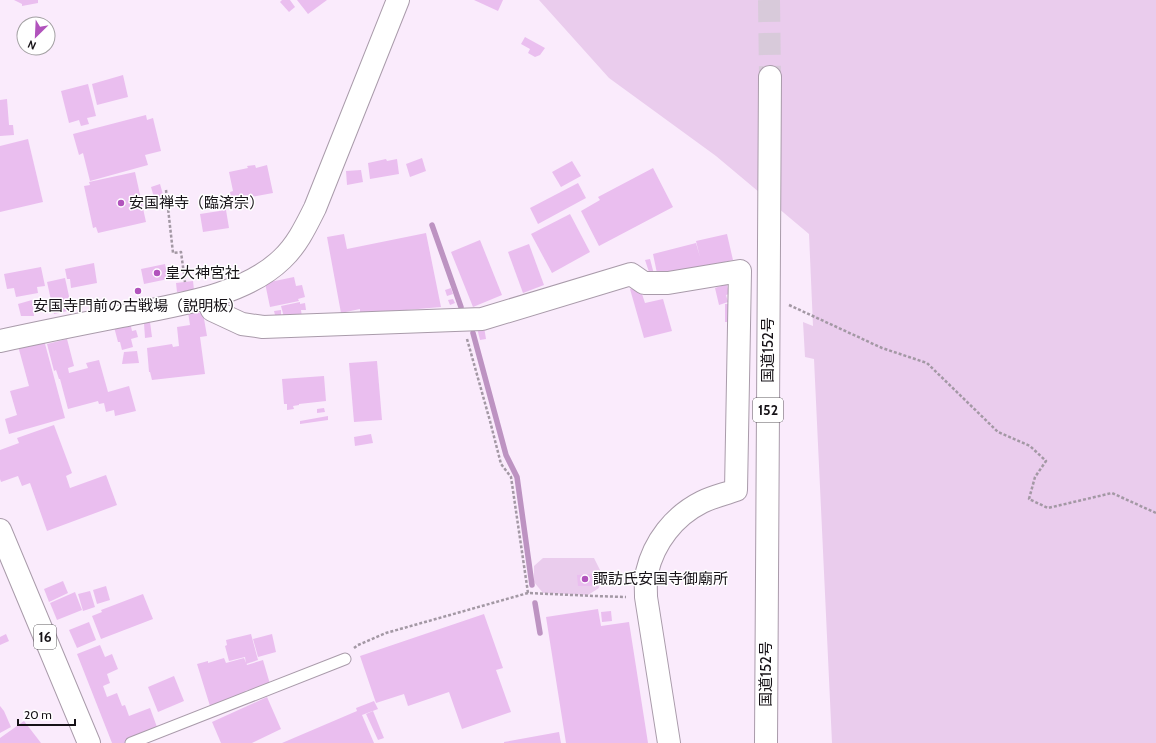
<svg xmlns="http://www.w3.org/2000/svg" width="1156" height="743" viewBox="0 0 1156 743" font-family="Cabin,'Noto Sans JP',sans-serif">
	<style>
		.green { fill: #eacced }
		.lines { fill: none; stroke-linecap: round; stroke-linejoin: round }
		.stream { stroke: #bd93c2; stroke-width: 5.5 }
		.building { fill: #eabeef }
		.highway-tunnel { stroke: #d8cada; stroke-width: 22; stroke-dasharray: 22 11; stroke-linecap: butt }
		.lane-casing { stroke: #a99baa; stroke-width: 13 }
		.street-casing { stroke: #a99baa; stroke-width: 24 }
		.primary-casing { stroke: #a99baa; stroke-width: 24 }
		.highway-casing { stroke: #a99baa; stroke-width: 24 }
		.path { stroke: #a398a4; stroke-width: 2.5; stroke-dasharray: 3 2; stroke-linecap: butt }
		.lane { stroke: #fff; stroke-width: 11 }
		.street { stroke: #fff; stroke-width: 22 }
		.primary { stroke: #fff; stroke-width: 22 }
		.highway { stroke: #fff; stroke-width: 22 }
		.poi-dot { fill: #b153bc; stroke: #fff; stroke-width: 1.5 }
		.labels { text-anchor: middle; stroke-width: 3; stroke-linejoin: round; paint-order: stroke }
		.shield { fill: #fff; stroke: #5c595d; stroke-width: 1 }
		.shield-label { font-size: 14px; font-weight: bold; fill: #161217 }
		.poi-label { font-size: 15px; fill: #161217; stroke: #fff; text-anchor: start }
		.street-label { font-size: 15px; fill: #161217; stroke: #fff }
	</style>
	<rect width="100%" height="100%" fill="#faebfc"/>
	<g class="green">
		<path d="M 539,0 L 1156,0 L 1156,743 L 832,743 L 814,359 L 805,357 L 803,322 L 813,326 L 809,234 L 716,156 L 609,78 Z"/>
		<path d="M 543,558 L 594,558 L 600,570 L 599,588 L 588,595 L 543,593 L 534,582 L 534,566 Z"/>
	</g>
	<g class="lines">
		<g class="stream">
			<path d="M 432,225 L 461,307"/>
			<path d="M 473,333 L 506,455 L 517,477 L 532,585"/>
			<path d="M 535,603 L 540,633"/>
		</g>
	</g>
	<g class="building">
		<path d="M 14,0 L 38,0 L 38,3 L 22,6 L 22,4 Z"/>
		<path d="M 282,0 L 290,0 L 295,7 L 289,12 L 280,2 Z"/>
		<path d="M 297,0 L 327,0 L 308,14 Z"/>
		<path d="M 474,0 L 503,0 L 498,11 Z"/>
		<path d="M 525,37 L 545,48 L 540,55 L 535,57 L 528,53 L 530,49 L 521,44 Z"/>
		<path d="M 123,75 L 128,97 L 97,105 L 92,84 Z"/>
		<path d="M 88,84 L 96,116 L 87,118 L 89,124 L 81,126 L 79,120 L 69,123 L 61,91 Z"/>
		<path d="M 7,99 L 9,125 L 13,125 L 14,135 L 0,136 L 0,100 Z"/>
		<path d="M 146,115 L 147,120 L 153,118 L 161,151 L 145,155 L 148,165 L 90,181 L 83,153 L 79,155 L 73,134 Z"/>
		<path d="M 28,139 L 43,202 L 0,212 L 0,146 Z"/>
		<path d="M 422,158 L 426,171 L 410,177 L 406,164 Z"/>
		<path d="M 386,159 L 387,161 L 397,159 L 399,174 L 370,179 L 368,163 Z"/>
		<path d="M 572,161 L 581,176 L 561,187 L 552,172 Z"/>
		<path d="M 255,165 L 256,168 L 267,165 L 273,193 L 234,200 L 234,198 L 231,198 L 230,192 L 233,191 L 229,172 L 248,168 L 247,166 Z"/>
		<path d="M 653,168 L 673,207 L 599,246 L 581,211 L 600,200 L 598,197 Z"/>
		<path d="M 361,170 L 363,182 L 347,185 L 346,171 Z"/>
		<path d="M 135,172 L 146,222 L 98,233 L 96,227 L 93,228 L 84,186 L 90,185 L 89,182 Z"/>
		<path d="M 578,183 L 586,198 L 538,224 L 530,208 Z"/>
		<path d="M 160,184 L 164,198 L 155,201 L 151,187 Z"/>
		<path d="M 226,210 L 229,228 L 203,232 L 200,214 Z"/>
		<path d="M 570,214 L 590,252 L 552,273 L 531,234 Z"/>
		<path d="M 426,233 L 441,307 L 360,314 L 360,309 L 341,313 L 327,237 L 344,234 L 347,249 Z"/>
		<path d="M 727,234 L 733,260 L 658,278 L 653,254 L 696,243 L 700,257 L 696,241 Z"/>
		<path d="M 480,240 L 502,295 L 473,307 L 451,252 Z"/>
		<path d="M 529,244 L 544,285 L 523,293 L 508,252 Z"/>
		<path d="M 650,259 L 654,274 L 650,275 L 645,260 Z"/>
		<path d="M 94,263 L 97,283 L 71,288 L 70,279 L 67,279 L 65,269 Z"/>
		<path d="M 165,264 L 168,279 L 144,284 L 141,269 Z"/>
		<path d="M 41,267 L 45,286 L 37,287 L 38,293 L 16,297 L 14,288 L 7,289 L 4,274 Z"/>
		<path d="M 294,277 L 296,286 L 302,285 L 305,297 L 298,299 L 299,301 L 270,307 L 265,283 Z"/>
		<path d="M 65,278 L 72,310 L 54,314 L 47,282 Z"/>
		<path d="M 193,281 L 194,290 L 177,292 L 176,283 Z"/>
		<path d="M 727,284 L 729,294 L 726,295 L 728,302 L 719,305 L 715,288 Z"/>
		<path d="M 637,287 L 641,291 L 645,303 L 663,299 L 672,331 L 644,338 L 630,289 Z"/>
		<path d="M 451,288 L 453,294 L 447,296 L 445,290 Z"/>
		<path d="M 453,299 L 455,303 L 450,305 L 448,300 Z"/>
		<path d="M 32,300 L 34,316 L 21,316 L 18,304 Z"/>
		<path d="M 300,302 L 300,304 L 305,303 L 306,310 L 301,310 L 302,317 L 284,317 L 281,306 Z"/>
		<rect x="725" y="304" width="5" height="18"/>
		<path d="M 281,310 L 281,315 L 275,315 L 274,311 Z"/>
		<path d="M 188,312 L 203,313 L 207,336 L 200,337 L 205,374 L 152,380 L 150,372 L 149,372 L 147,348 L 172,344 L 173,347 L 179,346 L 177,327 L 190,325 Z"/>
		<path d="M 130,322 L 132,331 L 136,330 L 138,337 L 131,339 L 133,347 L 122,350 L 120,342 L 118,342 L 114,327 Z"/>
		<path d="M 150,322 L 152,337 L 145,338 L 144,323 Z"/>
		<path d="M 484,327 L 486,339 L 480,340 L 477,328 Z"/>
		<path d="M 67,339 L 74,366 L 68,368 L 69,373 L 88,368 L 86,363 L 99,360 L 108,392 L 129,386 L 136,411 L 115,416 L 114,410 L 106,412 L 104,403 L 99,404 L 98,401 L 68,409 L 60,379 L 59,379 L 56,370 L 54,371 L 47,344 Z"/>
		<path d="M 44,340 L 65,418 L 9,434 L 5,419 L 17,415 L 10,391 L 29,386 L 18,346 Z"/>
		<path d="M 137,351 L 139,363 L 122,364 L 124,352 Z"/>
		<path d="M 377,361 L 382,420 L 354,422 L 349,363 Z"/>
		<path d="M 324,376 L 326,401 L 299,404 L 299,405 L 293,406 L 294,409 L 287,410 L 287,404 L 284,404 L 282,379 Z"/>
		<path d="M 324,408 L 325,412 L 317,413 L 317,409 Z"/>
		<path d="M 328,416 L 328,420 L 300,424 L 300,421 Z"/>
		<path d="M 54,425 L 72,473 L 66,476 L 70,488 L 106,475 L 117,505 L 47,531 L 30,483 L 22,486 L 18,476 L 1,482 L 0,479 L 0,450 L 19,443 L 17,438 Z"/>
		<path d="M 371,434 L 373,443 L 355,446 L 354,437 Z"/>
		<path d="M 592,574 L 592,586 L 578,586 L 577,575 Z"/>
		<path d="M 63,581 L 68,593 L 49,602 L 44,589 Z"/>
		<path d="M 106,586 L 110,600 L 97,604 L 93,590 Z"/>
		<path d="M 90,591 L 95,607 L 83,611 L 78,594 Z"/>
		<path d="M 75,592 L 82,610 L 57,620 L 50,603 Z"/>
		<path d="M 143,594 L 153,619 L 101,639 L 92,616 L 102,612 L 101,610 Z"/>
		<path d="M 598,609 L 601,626 L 629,622 L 648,743 L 566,743 L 546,617 Z"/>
		<path d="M 611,611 L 612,621 L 602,622 L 601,612 Z"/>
		<path d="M 484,614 L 503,668 L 496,670 L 511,712 L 462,729 L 449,692 L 408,706 L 404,694 L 376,703 L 360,656 Z"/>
		<path d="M 89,622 L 96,640 L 77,648 L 69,630 Z"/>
		<path d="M 6,634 L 9,641 L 0,645 L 0,637 Z"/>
		<path d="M 251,634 L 258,660 L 246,664 L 245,657 L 229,661 L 225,646 L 227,645 L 226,640 Z"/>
		<path d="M 272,634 L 276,652 L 258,657 L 253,639 Z"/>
		<path d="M 100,645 L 105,657 L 112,654 L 118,669 L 107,674 L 110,683 L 103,686 L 107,697 L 117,693 L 122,706 L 125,705 L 129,716 L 150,708 L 157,727 L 128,738 L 129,741 L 124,743 L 112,743 L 77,654 Z"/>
		<path d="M 224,658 L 226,663 L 244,658 L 247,665 L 263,660 L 270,684 L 245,691 L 246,695 L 210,706 L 197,664 L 208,661 L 208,663 Z"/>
		<path d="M 174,676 L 184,701 L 158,712 L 148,687 Z"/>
		<path d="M 267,697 L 281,729 L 252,743 L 221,743 L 212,722 Z"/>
		<path d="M 374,701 L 378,709 L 362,715 L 374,743 L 282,743 L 357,711 L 356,708 Z"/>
		<path d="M 0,706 L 4,711 L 11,727 L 0,733 Z"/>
		<path d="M 373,711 L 384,738 L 378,740 L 366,714 Z"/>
		<path d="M 24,721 L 41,743 L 0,743 L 0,738 Z"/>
		<path d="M 559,732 L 561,743 L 504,743 L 504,742 Z"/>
	</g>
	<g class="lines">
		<path class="highway-tunnel" d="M 769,0 L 770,77"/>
		<defs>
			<path id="lane" d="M 131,743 L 345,659"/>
			<g id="street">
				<path d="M 206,298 L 212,310 L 242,324 L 263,327 L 482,319 L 631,274 L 644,283 L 668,283 L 740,271 L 736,490 C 725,494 712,497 702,502 C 674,516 654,542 647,572 C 645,580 646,589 646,597 L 669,743"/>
				<path d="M 0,341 C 41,332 81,324 122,316 C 174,305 243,297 282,259 C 297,245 306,226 315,208 L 398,0"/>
			</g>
			<path id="primary" d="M 0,530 L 89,743"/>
			<path id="highway" d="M 766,743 L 770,77"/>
		</defs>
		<use href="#lane" class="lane-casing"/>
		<use href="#street" class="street-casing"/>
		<use href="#primary" class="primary-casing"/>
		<use href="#highway" class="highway-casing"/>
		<g class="path">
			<path d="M 166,190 L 173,253 L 181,252 L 185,282"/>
			<path d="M 789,305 L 882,348 L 927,363 L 998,432 L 1030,446 L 1046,461 L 1035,477 L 1029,499 L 1048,508 L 1112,493 L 1156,513"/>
			<path d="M 467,339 L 490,421 L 501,464 L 511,477 L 528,593"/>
			<path d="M 354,648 L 358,645 L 386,633 L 528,593 L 595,596 L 626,597"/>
		</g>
		<use href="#lane" class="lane"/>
		<use href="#street" class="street"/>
		<use href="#primary" class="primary"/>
		<use href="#highway" class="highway"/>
	</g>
	<g class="poi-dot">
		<circle cx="121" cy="203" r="4"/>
		<circle cx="157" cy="273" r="4"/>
		<circle cx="138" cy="291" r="4"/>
		<circle cx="585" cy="579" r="4"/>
	</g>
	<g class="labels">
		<g class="shield">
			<rect x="753" y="398" width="30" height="24" rx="3"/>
			<rect x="34" y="625" width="22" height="24" rx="3"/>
		</g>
		<g class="shield-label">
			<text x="768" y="415">152</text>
			<text x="45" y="642">16</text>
		</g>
		<g class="poi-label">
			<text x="129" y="208">安国禅寺（臨済宗）</text>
			<text x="165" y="278">皇大神宮社</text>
			<text x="138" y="311" text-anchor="middle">安国寺門前の古戦場（説明板）</text>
			<text x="593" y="584">諏訪氏安国寺御廟所</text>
		</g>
		<g class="street-label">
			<text transform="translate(768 350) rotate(-90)" y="5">国道152号</text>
			<text transform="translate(766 674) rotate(-90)" y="5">国道152号</text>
		</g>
	</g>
	<g transform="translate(36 36) rotate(204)"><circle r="19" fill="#ffffff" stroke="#a2a0a2"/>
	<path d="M0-3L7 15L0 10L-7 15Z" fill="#b153bc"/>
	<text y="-6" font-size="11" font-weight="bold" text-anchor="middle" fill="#161217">N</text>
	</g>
	<path d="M18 719v6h57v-6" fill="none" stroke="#161217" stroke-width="2"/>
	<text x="24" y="719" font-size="12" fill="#161217" stroke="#ffffff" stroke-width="3" paint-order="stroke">20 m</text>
</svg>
